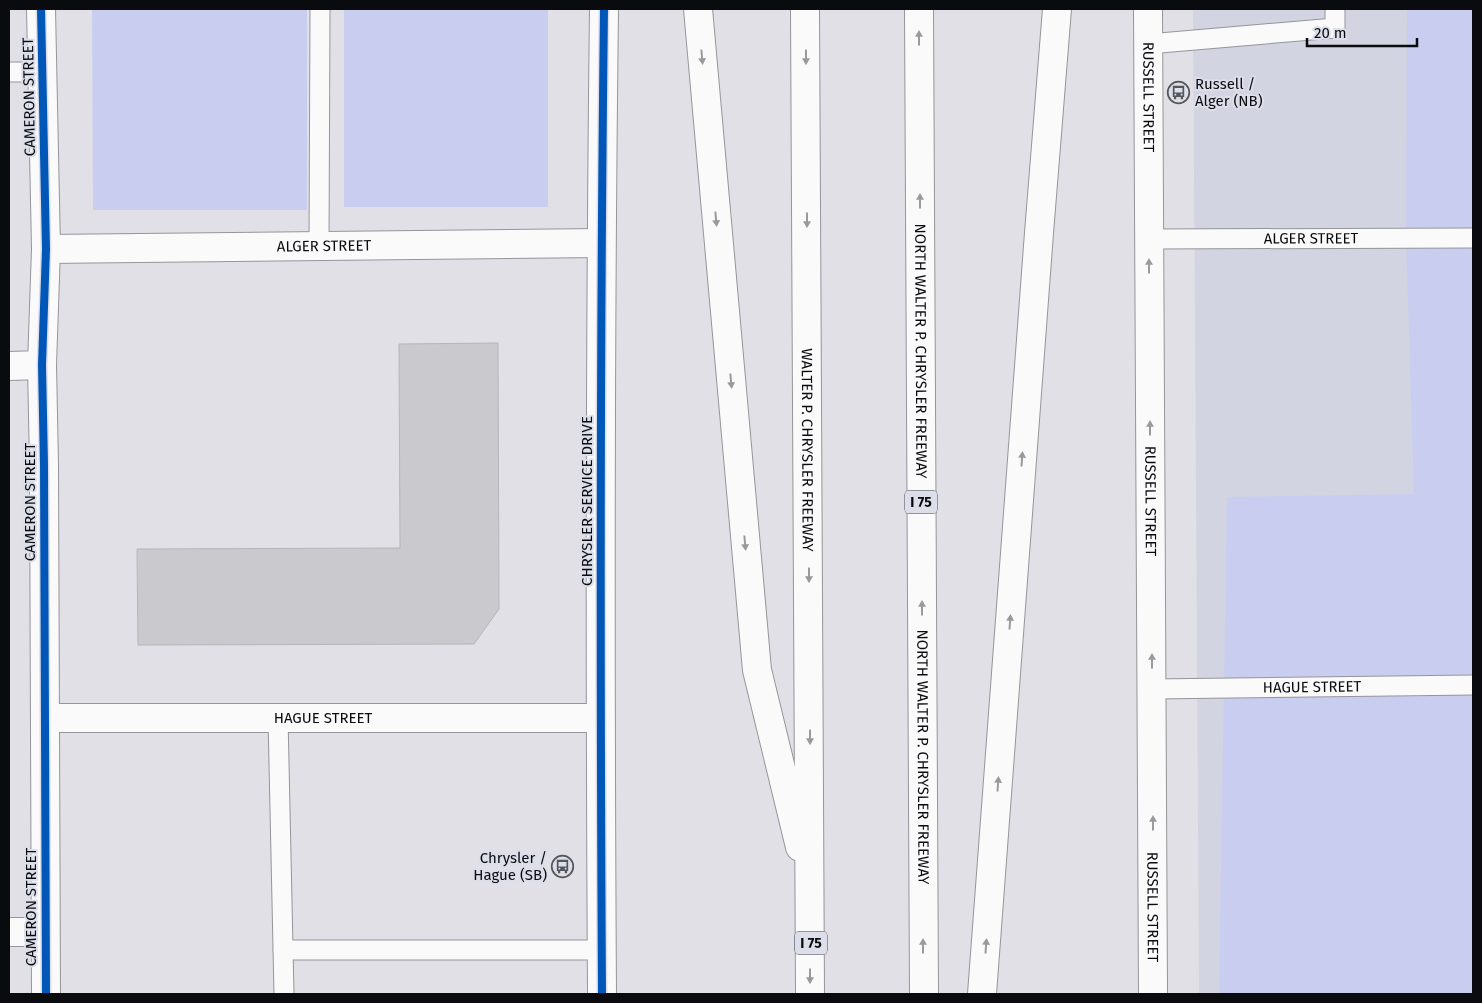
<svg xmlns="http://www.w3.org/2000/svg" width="1482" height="1003" viewBox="0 0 1482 1003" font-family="'Fira Sans',sans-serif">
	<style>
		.built { fill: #d2d4e1 }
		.green { fill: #c9cef0 }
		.building { fill: #c9c9ce; stroke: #b5b6bb }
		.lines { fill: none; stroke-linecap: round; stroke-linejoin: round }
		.service-casing { stroke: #95959a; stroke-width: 21 }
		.minor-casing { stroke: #95959a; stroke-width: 30 }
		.tertiary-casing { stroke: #95959a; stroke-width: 30 }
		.motorway-casing { stroke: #95959a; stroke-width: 30 }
		.service { stroke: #fafafb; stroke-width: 19 }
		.minor { stroke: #fafafb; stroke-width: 28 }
		.tertiary { stroke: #fafafb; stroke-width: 28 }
		.motorway { stroke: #fafafb; stroke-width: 28 }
		.cycleway-casing { stroke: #dcdeea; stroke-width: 11 }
		.cycleway { stroke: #0057b8; stroke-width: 8 }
		.oneway { fill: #9a9a9d }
		.labels { text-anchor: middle; stroke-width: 4; stroke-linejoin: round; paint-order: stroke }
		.shield { fill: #dcdeea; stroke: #494a51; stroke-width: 1 }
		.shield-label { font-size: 14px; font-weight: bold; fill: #0a0b0f }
		.poi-label { font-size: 15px; fill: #0a0b0f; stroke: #dcdeea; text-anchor: start }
		.street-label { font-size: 15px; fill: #0a0b0f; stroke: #dcdeea }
	</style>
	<rect width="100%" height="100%" fill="#e0e0e6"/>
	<path class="built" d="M 1193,9 L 1473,9 L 1473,994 L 1199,994 Z"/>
	<g class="green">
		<path d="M 92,9 L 307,9 L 307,210 L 93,210 Z"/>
		<rect x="344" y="9" width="204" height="198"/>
		<path d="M 1407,9 L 1473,9 L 1473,994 L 1219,994 L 1227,497 L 1414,494 L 1406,238 Z"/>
	</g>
	<path class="building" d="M 498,343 L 499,609 L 474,644 L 138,645 L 137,549 L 400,548 L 399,344 Z"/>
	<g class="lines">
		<defs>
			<g id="service">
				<path d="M 1148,44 L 1335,28 L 1335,9"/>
				<path d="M 9,72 L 42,72"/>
				<path id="s1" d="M 1149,239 L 1473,238"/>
				<path d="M 319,246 L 320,9"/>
				<path id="s2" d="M 1152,689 L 1473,685"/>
				<path d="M 278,717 L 284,994"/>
				<path d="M 283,950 L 602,950"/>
			</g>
			<g id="minor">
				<path d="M 41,9 L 46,249 L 42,365 L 44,465 L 46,994"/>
				<path id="s3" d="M 46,249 L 601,243"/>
				<path d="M 9,366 L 42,365"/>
				<path id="s4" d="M 45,718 L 600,718"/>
				<path d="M 9,932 L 45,932"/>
			</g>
			<g id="tertiary">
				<path id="s5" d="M 1148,9 L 1153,994"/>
				<path d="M 602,994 C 600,666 600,337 604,9"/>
			</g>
			<g id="motorway">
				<path d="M 698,9 L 757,670 L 800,847"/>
				<path id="s6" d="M 805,9 L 810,994"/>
				<path id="s7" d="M 919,9 L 924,994"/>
				<path d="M 982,994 L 1039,233 L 1057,9"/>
			</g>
		</defs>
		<use href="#service" class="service-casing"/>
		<use href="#minor" class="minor-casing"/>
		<use href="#tertiary" class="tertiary-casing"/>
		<use href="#motorway" class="motorway-casing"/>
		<use href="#service" class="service"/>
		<use href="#minor" class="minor"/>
		<use href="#tertiary" class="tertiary"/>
		<use href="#motorway" class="motorway"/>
		<defs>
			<g id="cycleway">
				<path d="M 41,9 L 46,249 L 42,365 L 44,465 L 46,994"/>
				<path d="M 602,994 C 600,666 600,337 604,9"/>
			</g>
		</defs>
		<use href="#cycleway" class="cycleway-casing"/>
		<use href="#cycleway" class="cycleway"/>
	</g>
	<defs><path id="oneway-solid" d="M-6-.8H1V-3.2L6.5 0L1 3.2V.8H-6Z" transform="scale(1.25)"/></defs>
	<g class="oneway">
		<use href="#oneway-solid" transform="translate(919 38) rotate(-90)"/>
		<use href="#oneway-solid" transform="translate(702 57) rotate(85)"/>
		<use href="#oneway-solid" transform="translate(806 57) rotate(90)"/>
		<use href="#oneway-solid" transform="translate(920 201) rotate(-90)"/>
		<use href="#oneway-solid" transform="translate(716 219) rotate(85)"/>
		<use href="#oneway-solid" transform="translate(807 220) rotate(90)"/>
		<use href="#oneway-solid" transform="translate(1149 266) rotate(-90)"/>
		<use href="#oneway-solid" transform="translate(731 381) rotate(85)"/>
		<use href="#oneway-solid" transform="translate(1150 428) rotate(-90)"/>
		<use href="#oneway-solid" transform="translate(1022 459) rotate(-86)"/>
		<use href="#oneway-solid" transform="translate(745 543) rotate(85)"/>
		<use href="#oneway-solid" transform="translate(809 575) rotate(90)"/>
		<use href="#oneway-solid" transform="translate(922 608) rotate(-90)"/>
		<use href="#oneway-solid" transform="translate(1010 622) rotate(-86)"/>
		<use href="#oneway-solid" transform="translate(1152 661) rotate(-90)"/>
		<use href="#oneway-solid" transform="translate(810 737) rotate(90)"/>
		<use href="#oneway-solid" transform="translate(998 784) rotate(-86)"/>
		<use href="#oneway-solid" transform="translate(1153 823) rotate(-90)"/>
		<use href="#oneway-solid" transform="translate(923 946) rotate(-90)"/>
		<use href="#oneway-solid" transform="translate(986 946) rotate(-86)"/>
		<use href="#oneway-solid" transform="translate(810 976) rotate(90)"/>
	</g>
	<defs>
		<symbol id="bus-ring" viewBox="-11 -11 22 22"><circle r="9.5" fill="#dcdeea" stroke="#55565a" stroke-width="1.5"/><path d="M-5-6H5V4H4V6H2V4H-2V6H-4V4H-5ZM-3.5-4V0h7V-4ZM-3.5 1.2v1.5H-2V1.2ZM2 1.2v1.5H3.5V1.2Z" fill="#55565a"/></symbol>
	</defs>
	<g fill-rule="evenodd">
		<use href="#bus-ring" x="1166" y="80" width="25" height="25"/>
		<use href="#bus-ring" x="550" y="854" width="25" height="25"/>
	</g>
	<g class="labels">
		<g class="shield">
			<rect x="905" y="490.5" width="32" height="23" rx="4"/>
			<rect x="795" y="931.5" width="32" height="23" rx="4"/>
		</g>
		<g class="shield-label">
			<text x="921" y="507">I 75</text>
			<text x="811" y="948">I 75</text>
		</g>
		<g class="poi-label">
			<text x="1195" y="89">Russell /<tspan x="1195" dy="17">Alger (NB)</tspan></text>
			<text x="547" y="863" text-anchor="end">Chrysler /<tspan x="547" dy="17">Hague (SB)</tspan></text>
		</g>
		<g class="street-label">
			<text transform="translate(29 97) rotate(-91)" y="5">CAMERON STREET</text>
			<text dy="5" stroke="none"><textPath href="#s5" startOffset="88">RUSSELL STREET</textPath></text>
			<text dy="5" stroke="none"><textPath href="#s1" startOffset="162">ALGER STREET</textPath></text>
			<text dy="5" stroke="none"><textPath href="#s3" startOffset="278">ALGER STREET</textPath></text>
			<text dy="5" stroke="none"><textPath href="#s7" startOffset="342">NORTH WALTER P. CHRYSLER FREEWAY</textPath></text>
			<text dy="5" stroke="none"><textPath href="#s6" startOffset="441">WALTER P. CHRYSLER FREEWAY</textPath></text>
			<text transform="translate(587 501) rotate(-90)" y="5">CHRYSLER SERVICE DRIVE</text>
			<text dy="5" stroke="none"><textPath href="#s5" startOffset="492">RUSSELL STREET</textPath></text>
			<text transform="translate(30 502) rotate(-90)" y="5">CAMERON STREET</text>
			<text dy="5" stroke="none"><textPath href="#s2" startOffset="160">HAGUE STREET</textPath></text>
			<text dy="5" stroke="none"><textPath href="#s4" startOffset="278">HAGUE STREET</textPath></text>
			<text dy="5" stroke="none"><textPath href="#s7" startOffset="748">NORTH WALTER P. CHRYSLER FREEWAY</textPath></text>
			<text dy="5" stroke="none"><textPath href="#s5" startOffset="898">RUSSELL STREET</textPath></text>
			<text transform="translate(31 907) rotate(-90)" y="5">CAMERON STREET</text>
		</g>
	</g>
	<rect width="1482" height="1003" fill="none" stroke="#0a0b0f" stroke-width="20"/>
	<path d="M1307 38v8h110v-8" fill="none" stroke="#0a0b0f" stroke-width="2.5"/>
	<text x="1314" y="38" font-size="15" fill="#0a0b0f" stroke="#dcdeea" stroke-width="4" paint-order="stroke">20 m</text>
</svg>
